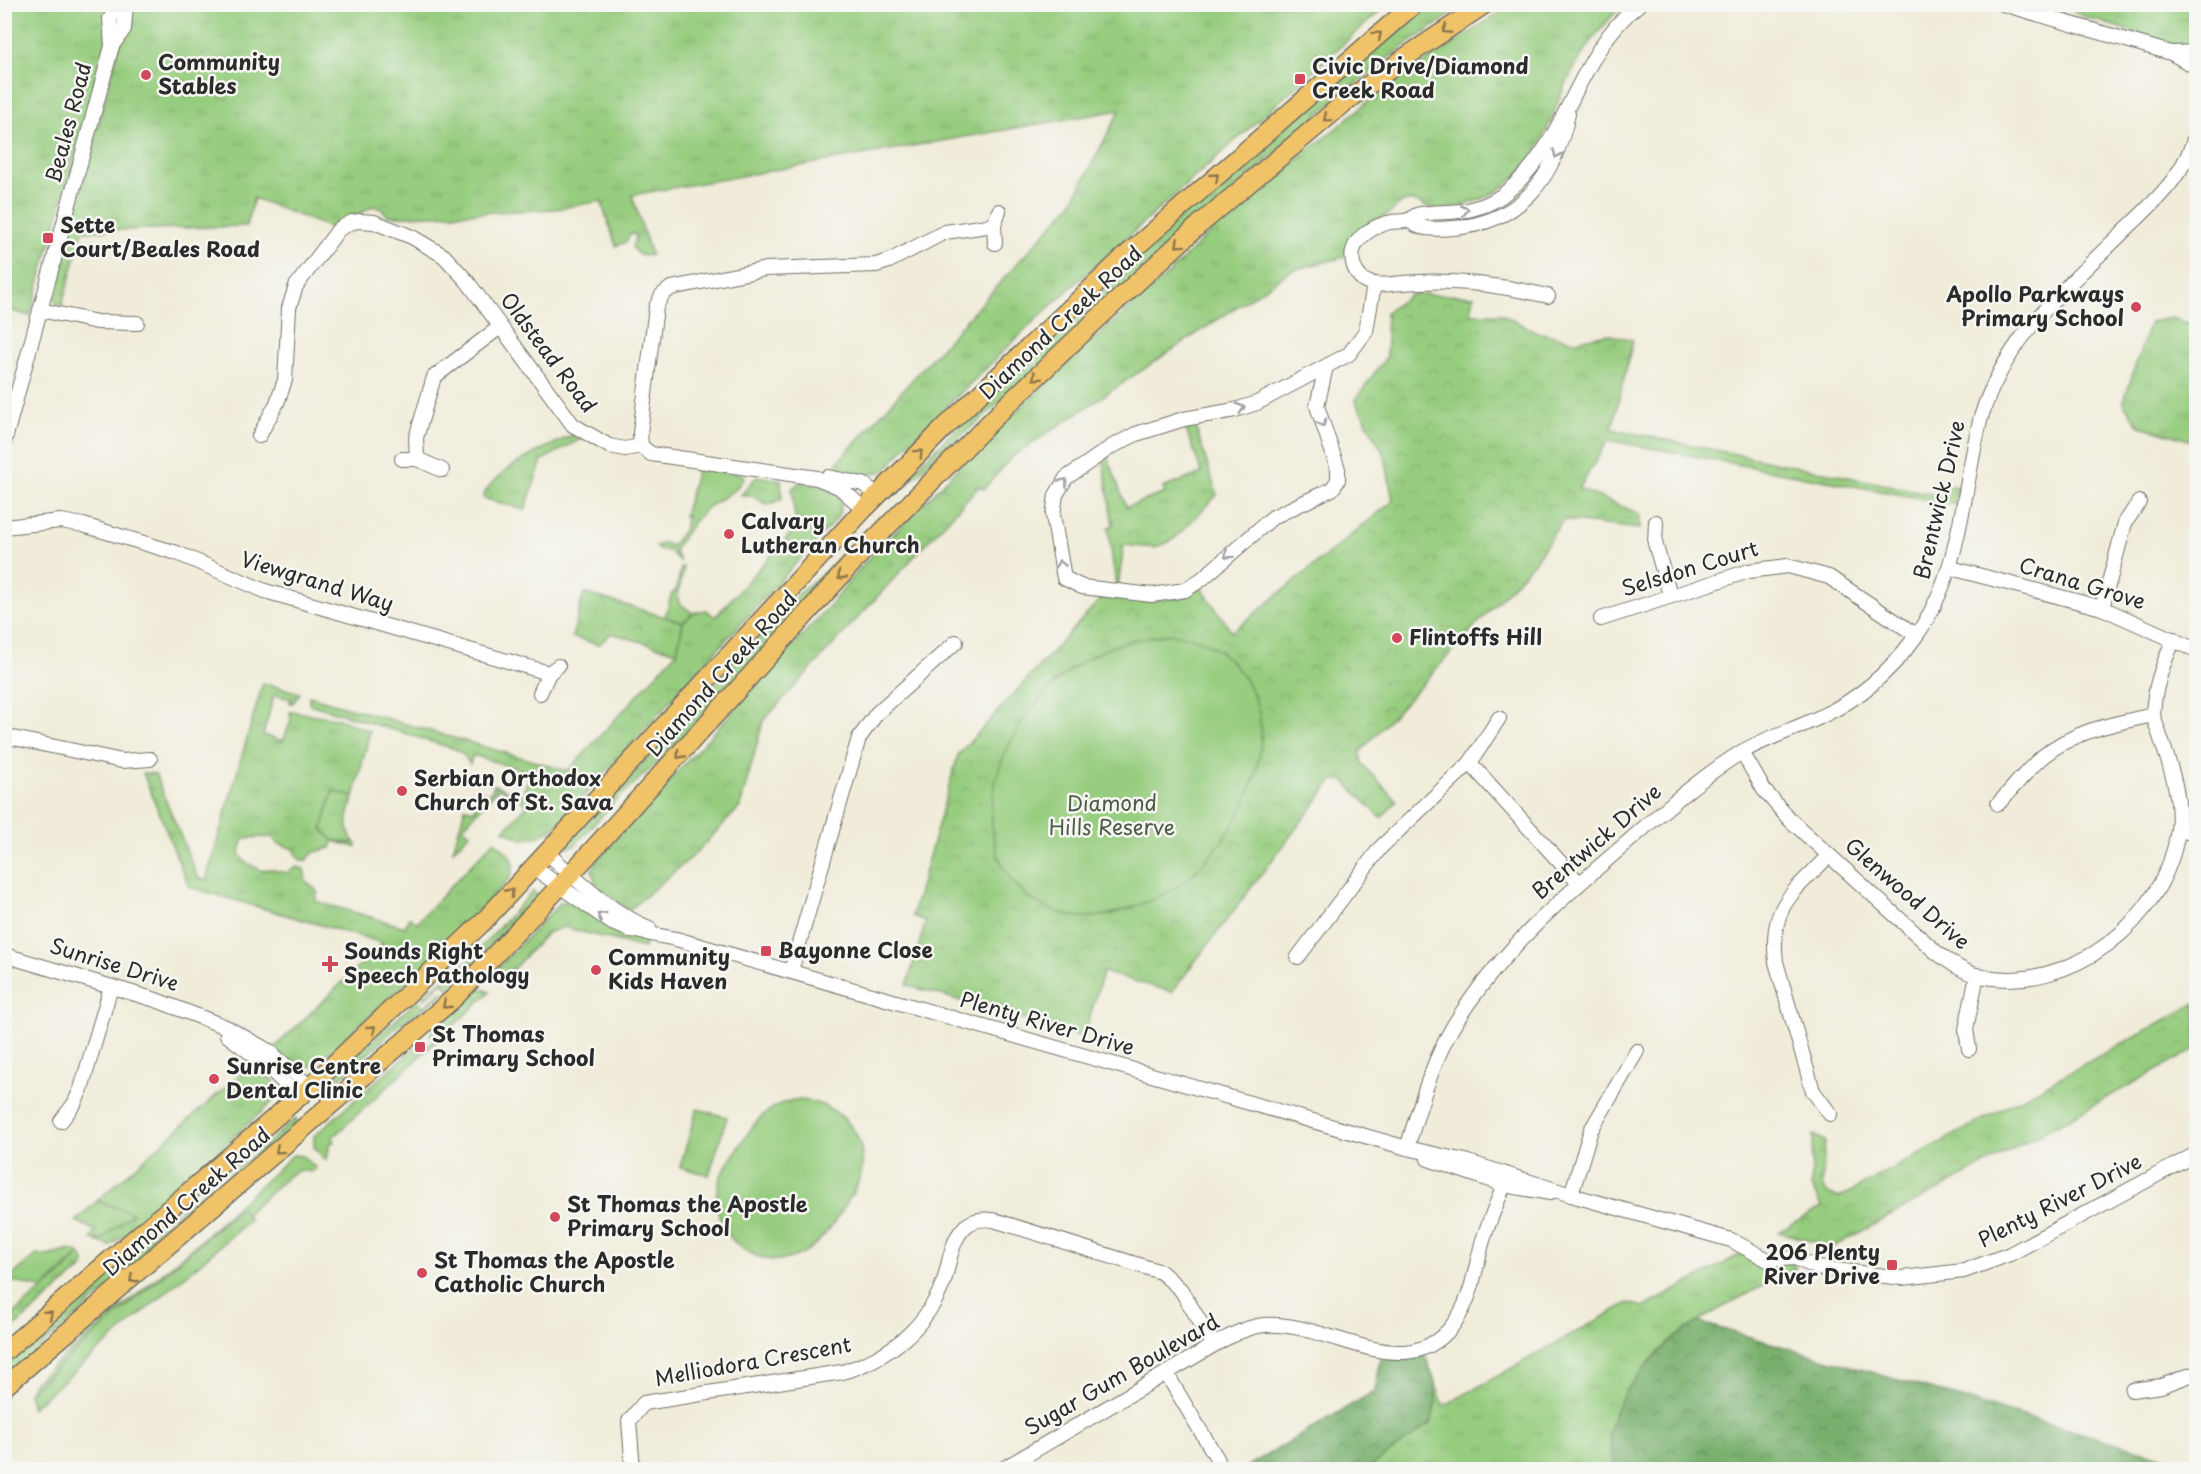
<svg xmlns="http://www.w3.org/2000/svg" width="2201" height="1474" viewBox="0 0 2201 1474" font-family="'Playpen Sans',sans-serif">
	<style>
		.grass { fill: url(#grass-tufts); stroke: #617c55; stroke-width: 1.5 }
		.forest { fill: url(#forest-crowns); stroke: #526e4c; stroke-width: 1.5 }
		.park { fill: url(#park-crowns); stroke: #617c55; stroke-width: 1.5 }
		.garden { fill: #97cd7f; stroke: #617c55; stroke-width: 1.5 }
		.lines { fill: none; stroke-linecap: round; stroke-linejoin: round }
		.minor-casing { stroke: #706f68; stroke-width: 16 }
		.major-casing { stroke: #706f68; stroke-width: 21 }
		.minor { stroke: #fff; stroke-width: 14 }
		.major { stroke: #f1c369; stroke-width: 18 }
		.oneway { stroke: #8e774a }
		.oneway2 { stroke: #a0a0a0 }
		.poi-dot { fill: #d1495b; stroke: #f6f6f2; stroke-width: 2 }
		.labels { text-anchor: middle; stroke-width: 5; stroke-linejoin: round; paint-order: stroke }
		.poi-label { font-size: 21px; font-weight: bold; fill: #2b2b2b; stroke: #f6f6f2; text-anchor: start }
		.street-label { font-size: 21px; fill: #2b2b2b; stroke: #f6f6f2 }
		.park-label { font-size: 21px; fill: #4b5c44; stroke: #f6f6f2 }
	</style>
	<defs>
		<pattern id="grass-tufts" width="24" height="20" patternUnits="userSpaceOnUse" patternTransform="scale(1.5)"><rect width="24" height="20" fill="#97cd7f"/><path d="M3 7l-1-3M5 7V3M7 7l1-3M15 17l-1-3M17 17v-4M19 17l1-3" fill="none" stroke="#82b06e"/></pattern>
		<pattern id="forest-crowns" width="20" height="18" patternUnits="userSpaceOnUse" patternTransform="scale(1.5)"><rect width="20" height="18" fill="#79b06e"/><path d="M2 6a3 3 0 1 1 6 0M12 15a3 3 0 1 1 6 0" fill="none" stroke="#638f5b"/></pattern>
		<pattern id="park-crowns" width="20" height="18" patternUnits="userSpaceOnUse" patternTransform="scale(1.5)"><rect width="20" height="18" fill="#97cd7f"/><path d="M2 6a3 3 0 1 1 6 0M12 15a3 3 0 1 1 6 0" fill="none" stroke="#82b06e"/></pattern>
	</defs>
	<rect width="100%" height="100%" fill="#f6f6f2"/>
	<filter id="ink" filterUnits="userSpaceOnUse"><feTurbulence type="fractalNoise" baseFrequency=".0167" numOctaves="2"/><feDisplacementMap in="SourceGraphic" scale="12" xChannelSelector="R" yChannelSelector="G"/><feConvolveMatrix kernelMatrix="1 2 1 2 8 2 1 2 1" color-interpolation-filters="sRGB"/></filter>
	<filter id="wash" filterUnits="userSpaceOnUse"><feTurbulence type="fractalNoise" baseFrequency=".008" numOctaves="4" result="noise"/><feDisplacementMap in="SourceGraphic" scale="24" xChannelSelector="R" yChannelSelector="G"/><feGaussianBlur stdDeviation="1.35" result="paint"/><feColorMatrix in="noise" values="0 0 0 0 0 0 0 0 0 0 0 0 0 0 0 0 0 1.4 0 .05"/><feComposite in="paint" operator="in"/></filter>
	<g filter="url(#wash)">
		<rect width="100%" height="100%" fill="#f0ecd9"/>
		<g class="grass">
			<path d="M 4,5 L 110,5 L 106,44 L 30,316 L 5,309 Z"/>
			<path d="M 130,5 L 1387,5 L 1047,309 L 907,445 L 885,470 L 864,477 L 829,472 L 1071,204 L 1120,110 L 632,195 L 651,255 C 641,257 638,255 632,247 L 636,236 L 631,233 L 626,242 L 616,246 L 601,201 L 556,209 L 409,216 L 388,216 L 382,209 L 373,206 L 333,229 L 254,198 L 246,226 L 83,231 L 62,305 L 56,304 L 54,292 Z"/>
			<path d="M 1430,5 L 1465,5 L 1395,53 L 1321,112 L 978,422 L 937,455 L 897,494 L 893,491 L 1062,324 L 1221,181 Z"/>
			<path d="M 1511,5 L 1623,5 C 1599,28 1582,52 1567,82 C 1546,126 1542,162 1497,191 C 1479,202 1448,213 1427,207 C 1420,204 1414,199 1406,201 C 1398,203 1394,211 1388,214 C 1367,226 1350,231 1345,257 L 1292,270 L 1012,457 L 984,489 L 979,486 L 763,721 L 740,807 L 694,855 L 629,910 L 596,885 L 592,870 L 597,860 L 830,605 L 861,567 L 968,458 L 1077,354 L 1166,276 L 1213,229 L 1380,92 Z"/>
			<path d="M 2172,318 L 2196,325 L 2196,442 L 2140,426 L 2123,403 L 2150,322 Z"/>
			<path d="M 757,476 L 781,480 L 782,499 L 768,505 L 750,495 L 741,495 Z"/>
			<path d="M 799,482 C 816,485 835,484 842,502 L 838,517 L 573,808 C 558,823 545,840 522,839 L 504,830 L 527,806 L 520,799 L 531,773 L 473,755 L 470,764 L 463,754 L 455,749 L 309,704 L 309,696 L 568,771 L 677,652 L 683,622 L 693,613 L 706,610 L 715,617 L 796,528 L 792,489 Z"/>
			<path d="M 862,533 L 867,537 L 667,754 L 615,801 L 574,846 L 567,848 L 570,841 L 795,597 L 829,568 Z"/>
			<path d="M 263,683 L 300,693 L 293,703 L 290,703 L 291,699 L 274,695 L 263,735 L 283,741 L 291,720 L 290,712 L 295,712 L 335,718 L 370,731 L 354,797 L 333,791 L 322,829 L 333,840 L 350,843 L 353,841 L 357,844 L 356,847 L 333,841 L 331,848 L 314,852 L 306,861 L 299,859 L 294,849 L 277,843 L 272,837 L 244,838 L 239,854 L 245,862 L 262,871 L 270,869 L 287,873 L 297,867 L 304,869 L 306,881 L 318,892 L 315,901 L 405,927 L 409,917 L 416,923 L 494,841 C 506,850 518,860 511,877 L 440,952 L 320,1061 C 301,1075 289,1060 274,1048 L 383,943 L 189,887 L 143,773 L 155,774 L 198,878 L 206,880 Z"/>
			<path d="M 494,785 L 507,790 L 508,793 L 499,788 L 463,827 L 470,833 L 453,850 L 465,808 L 474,810 L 480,791 L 490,794 Z"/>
			<path d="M 533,891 L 538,895 L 449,989 L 442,982 L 425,999 L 422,996 L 470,959 Z"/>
			<path d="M 561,902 C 576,899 626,934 646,941 L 644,948 L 564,927 L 547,933 L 500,983 L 495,971 Z"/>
			<path d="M 479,987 L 490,992 L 332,1138 L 334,1141 L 329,1145 L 328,1157 L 325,1160 L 314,1147 L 314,1136 L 414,1048 L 420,1053 L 435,1039 L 430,1034 Z"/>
			<path d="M 442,991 L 444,993 C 430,1006 413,1014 398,1026 C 376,1045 356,1069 330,1084 L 327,1081 L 418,1000 L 424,1007 Z"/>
			<path d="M 253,1063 L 274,1081 L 276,1095 L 271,1103 L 128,1233 L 110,1246 L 95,1241 L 101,1240 L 132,1213 L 97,1201 Z"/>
			<path d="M 295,1119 L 299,1123 L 5,1378 L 5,1361 L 203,1191 L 243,1164 Z"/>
			<path d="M 293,1155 L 303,1156 L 316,1168 L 312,1172 L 300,1170 L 291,1174 L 245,1215 L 239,1209 L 28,1393 L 34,1382 L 200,1241 Z"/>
			<path d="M 1746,1251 L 1794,1264 L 1795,1269 C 1729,1305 1669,1326 1628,1392 C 1611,1419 1605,1440 1617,1469 L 1243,1470 L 1375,1391 L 1381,1359 L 1400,1360 L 1425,1355 L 1444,1406 L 1628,1303 L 1645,1307 Z"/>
			<path d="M 80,1254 L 85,1263 L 84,1267 L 5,1335 L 5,1321 L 60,1275 Z"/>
		</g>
		<g class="forest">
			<path d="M 1698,1322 L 2196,1466 L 2196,1469 L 1617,1469 C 1612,1457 1607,1442 1610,1428 C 1617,1390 1664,1341 1698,1322 Z"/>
			<path d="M 1425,1355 L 1434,1381 L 1437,1402 L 1430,1424 L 1367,1469 L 1243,1469 L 1375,1391 L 1381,1359 L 1400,1360 Z"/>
		</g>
		<g class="park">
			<path d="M 2070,5 L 2196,5 L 2196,46 L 2176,46 L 2083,16 L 2074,12 Z"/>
			<path d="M 1412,294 L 1474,296 L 1471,314 L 1501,314 L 1537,332 L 1575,341 L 1607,334 L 1633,340 L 1612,429 L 1937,495 L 1949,486 L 1959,487 L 1955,505 L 1608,440 L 1579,489 L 1640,514 L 1640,529 L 1563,520 L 1534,562 L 1360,752 L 1362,764 L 1397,801 L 1381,818 L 1343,780 L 1333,780 L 1172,992 L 1103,972 L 1084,1037 L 907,985 L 926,921 L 912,916 L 958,755 L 1104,595 L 1166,600 L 1200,586 L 1232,632 L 1393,501 L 1385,456 L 1355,400 L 1387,356 L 1386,312 Z"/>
			<path d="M 1194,422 L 1217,495 L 1173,540 L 1155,548 L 1124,545 L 1118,587 L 1116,586 L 1108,527 L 1113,526 L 1103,458 L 1107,455 L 1126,507 L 1165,493 L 1163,488 L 1202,473 L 1184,424 Z"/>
			<path d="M 576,433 L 583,438 L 542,460 L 525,510 L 483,498 C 491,469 550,447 576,433 Z"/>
			<path d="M 584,593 L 683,622 L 677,652 L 611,633 L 599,645 L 572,637 Z"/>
			<path d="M 333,791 L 354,797 C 349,812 343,826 353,841 L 350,843 L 333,840 L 322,829 Z"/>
			<path d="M 2196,1003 L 2196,1049 L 1833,1247 L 1779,1232 L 1822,1207 L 1811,1186 L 1813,1135 L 1825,1141 L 1822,1185 L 1826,1192 L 1839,1198 Z"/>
		</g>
		<g class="garden">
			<path d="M 698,466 L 742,474 L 744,478 L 735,490 L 706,508 L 693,523 L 676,547 L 675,552 L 680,562 L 670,551 L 659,550 L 655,546 L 664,543 L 672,546 L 683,531 L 687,517 L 684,516 Z"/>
			<path d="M 681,567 L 684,567 L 678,594 L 679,603 L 693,613 L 683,622 L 665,617 L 672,593 L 676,591 Z"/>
			<path d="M 1171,634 C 1196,636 1218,646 1234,665 C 1293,730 1245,827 1190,877 C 1173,892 1151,901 1130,908 C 1112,915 1092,919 1073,916 C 985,899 975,807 1012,739 C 1028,708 1056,678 1085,660 C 1110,644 1143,637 1171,634 Z"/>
			<path d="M 793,1100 C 834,1099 872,1132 860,1176 C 857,1189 848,1200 841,1212 C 822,1242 796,1271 757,1256 C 727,1245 710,1212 719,1182 C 722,1170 730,1160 737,1150 C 752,1125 764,1107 793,1100 Z"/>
			<path d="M 697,1109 L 727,1117 L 709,1175 L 680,1167 Z"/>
			<path d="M 97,1201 L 133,1213 L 101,1240 L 91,1239 L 96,1231 L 76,1221 Z"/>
			<path d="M 240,1208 L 250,1220 L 32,1408 L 28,1393 Z"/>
			<path d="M 71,1250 L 80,1254 L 43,1289 L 7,1280 L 38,1254 L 47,1256 Z"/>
		</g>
	</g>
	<g filter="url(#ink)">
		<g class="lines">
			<defs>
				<g id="minor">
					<path d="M 2003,4 L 2171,53 L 2196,67"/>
					<path d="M 112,46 L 124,29 L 126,4"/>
					<path d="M 2173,53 L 2196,52"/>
					<path d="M 1409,220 C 1420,231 1438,229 1453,228 C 1521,223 1555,177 1568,114"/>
					<path d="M 995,243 L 994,225 L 999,211"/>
					<path d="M 1548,296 C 1501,285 1451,278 1403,283 C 1389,284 1370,288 1360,277 C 1354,270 1351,260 1353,251 C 1357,235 1376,225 1391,222 C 1396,221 1404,222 1409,220 C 1414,218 1415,214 1421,214 C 1439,211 1456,214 1475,208 C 1488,205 1500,198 1510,189 C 1569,140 1576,54 1639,4"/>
					<path d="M 40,310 L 97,322 L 137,323"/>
					<path d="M 1326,367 L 1317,406 L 1338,469 L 1338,480 L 1332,489 L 1273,517 L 1202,579 L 1185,590 L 1152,595 L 1082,587 L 1064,578 L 1053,515 L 1056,495 L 1066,478 L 1111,447 L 1136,434 L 1184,419 L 1235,410 L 1257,403 L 1349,354 L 1366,331 L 1374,284"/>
					<path d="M 259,436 L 277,403 L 285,380 L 289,308 L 296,286 L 339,229 L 352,222 L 360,221 L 374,222 L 412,237 L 444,256 L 467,281 L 573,425 L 609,446 L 625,449 L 641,446 L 651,454 L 817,478 L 839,487 L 864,509"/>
					<path d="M 4,443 L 112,46 L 110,19 L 118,4"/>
					<path d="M 641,446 L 640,433 L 656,307 L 662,295 L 671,288 L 766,269 L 876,265 L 889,261 L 945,232 L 994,225"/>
					<path d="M 402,459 L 417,459 L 442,470"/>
					<path d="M 417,459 L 416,438 L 434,377 L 500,327"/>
					<path d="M 828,477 L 863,484 L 878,495"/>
					<path d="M 1656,522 L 1655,543 L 1670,595"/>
					<path d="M 4,527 L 61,521 L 83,525 L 177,553 L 265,591 L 549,673"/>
					<path d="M 1951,568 L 2102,608 L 2196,650"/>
					<path d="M 2102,608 L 2125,523 L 2139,502"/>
					<path d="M 1601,619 L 1749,571 L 1788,566 L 1829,577 L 1916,635"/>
					<path d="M 540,693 L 549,673 L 558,666"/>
					<path d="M 4,736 L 122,761 L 150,759"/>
					<path d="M 1742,752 L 1764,790 L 1789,819 L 1936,952 C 1949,962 1963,972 1979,976 C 2070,995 2166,920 2178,830 C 2183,791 2164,751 2153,715 C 2154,687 2163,664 2174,639"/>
					<path d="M 1470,763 L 1579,883"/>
					<path d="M 1998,804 C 2012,789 2026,771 2042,757 C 2074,730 2114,724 2153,715"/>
					<path d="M 2178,830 L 2196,834"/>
					<path d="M 546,852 C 578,880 609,912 649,928"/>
					<path d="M 1829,855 C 1793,894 1769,904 1776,962 L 1813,1091 L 1830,1114"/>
					<path d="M 533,867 L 612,923 L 630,930 L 676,939 L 1407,1148 L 1465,1161 L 1571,1195 L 1731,1240 L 1768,1260 L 1795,1258 L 1818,1268 L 1902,1278 L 1964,1271 L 2010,1254 L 2196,1154"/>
					<path d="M 4,955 L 156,1000 L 226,1027 L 269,1051 L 310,1087"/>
					<path d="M 1298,957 L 1380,848 L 1470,763 L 1499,718"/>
					<path d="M 791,971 L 859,738 L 877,713 L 956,642"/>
					<path d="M 227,1035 L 265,1064 L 298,1097"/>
					<path d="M 1969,1049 L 1966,1029 L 1977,975"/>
					<path d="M 61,1121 L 74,1104 L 81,1089 L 111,987"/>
					<path d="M 1407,1148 C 1420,1106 1432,1062 1454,1025 C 1499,952 1564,896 1629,841 C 1664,810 1700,778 1740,753 C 1765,738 1794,730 1820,717 C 1860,699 1890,672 1916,636 C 1962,571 1962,492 1981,417 C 2006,337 2063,291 2121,234 C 2152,204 2186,176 2196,132"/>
					<path d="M 1428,1159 L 1504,1185 L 1550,1193"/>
					<path d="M 1571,1195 L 1591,1130 L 1637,1051"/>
					<path d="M 1166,1373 L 1218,1460"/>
					<path d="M 2132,1390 L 2161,1386 L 2196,1373"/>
					<path d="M 633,1470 L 629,1421 L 644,1403 L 842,1372 C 888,1359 927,1327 944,1281 C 949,1265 951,1242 963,1229 C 971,1219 985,1218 997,1221 L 1161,1272 L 1181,1290 L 1214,1345"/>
					<path d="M 1001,1470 L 1214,1345 C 1229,1336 1246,1327 1264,1325 C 1329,1319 1414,1396 1460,1314 C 1473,1292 1476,1264 1483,1240 C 1489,1221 1497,1203 1504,1185"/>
				</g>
				<g id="major">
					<path d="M 4,1352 L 310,1087 L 484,921 L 864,509 L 946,426 L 1122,259 L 1414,4"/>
					<path d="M 4,1387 L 454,998 L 559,887 L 866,548 L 1004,408 L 1093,323 L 1199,225 L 1343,104 L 1407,56 L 1485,4"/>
				</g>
			</defs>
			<use href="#minor" class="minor-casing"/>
			<use href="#major" class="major-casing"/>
			<use href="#minor" class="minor"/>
			<use href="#major" class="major"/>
		</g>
		<defs><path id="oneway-chevron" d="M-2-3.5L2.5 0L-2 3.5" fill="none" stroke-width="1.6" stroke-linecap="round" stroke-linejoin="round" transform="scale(1.5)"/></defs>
		<g class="oneway">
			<use href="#oneway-chevron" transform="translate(1446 30) rotate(147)"/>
			<use href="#oneway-chevron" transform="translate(1378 35) rotate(-40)"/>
			<use href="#oneway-chevron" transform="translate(1327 118) rotate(140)"/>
			<use href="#oneway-chevron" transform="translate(1215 177) rotate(-41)"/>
			<use href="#oneway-chevron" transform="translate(1179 244) rotate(138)"/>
			<use href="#oneway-chevron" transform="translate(1036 377) rotate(136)"/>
			<use href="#oneway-chevron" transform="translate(919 453) rotate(-45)"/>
			<use href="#oneway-chevron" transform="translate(841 576) rotate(132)"/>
			<use href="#oneway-chevron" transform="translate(680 755) rotate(132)"/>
			<use href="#oneway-chevron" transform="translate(510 892) rotate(-48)"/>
			<use href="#oneway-chevron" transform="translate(446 1005) rotate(137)"/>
			<use href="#oneway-chevron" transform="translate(372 1029) rotate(-42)"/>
			<use href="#oneway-chevron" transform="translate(279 1150) rotate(139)"/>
			<use href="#oneway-chevron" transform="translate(133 1279) rotate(139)"/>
			<use href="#oneway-chevron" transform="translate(49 1314) rotate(-40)"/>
		</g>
		<g class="oneway2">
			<use href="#oneway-chevron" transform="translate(1557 154) rotate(114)"/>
			<use href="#oneway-chevron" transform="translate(1465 210) rotate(-12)"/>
			<use href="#oneway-chevron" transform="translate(1241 408) rotate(-16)"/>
			<use href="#oneway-chevron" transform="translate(1322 423) rotate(70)"/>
			<use href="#oneway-chevron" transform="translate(1064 482) rotate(-52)"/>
			<use href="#oneway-chevron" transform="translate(1228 555) rotate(138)"/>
			<use href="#oneway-chevron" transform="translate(1060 564) rotate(-102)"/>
			<use href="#oneway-chevron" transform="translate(601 916) rotate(-149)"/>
		</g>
	</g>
	<g class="poi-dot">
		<circle cx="146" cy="75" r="6"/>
		<rect x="1294" y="73" width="12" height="12" rx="3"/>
		<rect x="42" y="232" width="12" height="12" rx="3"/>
		<circle cx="2136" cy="307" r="6"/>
		<circle cx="729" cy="534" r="6"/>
		<circle cx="1397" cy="638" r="6"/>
		<circle cx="402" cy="791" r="6"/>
		<rect x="760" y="945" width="12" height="12" rx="3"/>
		<path d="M327 955h6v6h6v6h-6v6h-6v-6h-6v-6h6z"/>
		<circle cx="596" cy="970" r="6"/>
		<rect x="414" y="1041" width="12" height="12" rx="3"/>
		<circle cx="214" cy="1079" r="6"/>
		<circle cx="555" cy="1217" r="6"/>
		<rect x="1886" y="1259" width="12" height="12" rx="3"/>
		<circle cx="422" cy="1273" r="6"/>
	</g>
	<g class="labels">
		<g class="poi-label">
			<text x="158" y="70">Community<tspan x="158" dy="24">Stables</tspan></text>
			<text x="1312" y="74">Civic Drive/Diamond<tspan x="1312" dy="24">Creek Road</tspan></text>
			<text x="60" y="233">Sette<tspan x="60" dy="24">Court/Beales Road</tspan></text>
			<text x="2124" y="302" text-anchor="end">Apollo Parkways<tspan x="2124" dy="24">Primary School</tspan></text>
			<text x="741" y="529">Calvary<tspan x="741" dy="24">Lutheran Church</tspan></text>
			<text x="1409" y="645">Flintoffs Hill</text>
			<text x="414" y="786">Serbian Orthodox<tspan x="414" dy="24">Church of St. Sava</tspan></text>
			<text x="778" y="958">Bayonne Close</text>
			<text x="344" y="959">Sounds Right<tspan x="344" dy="24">Speech Pathology</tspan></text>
			<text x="608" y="965">Community<tspan x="608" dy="24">Kids Haven</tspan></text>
			<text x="432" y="1042">St Thomas<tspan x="432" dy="24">Primary School</tspan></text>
			<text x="226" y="1074">Sunrise Centre<tspan x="226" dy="24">Dental Clinic</tspan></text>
			<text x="567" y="1212">St Thomas the Apostle<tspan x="567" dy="24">Primary School</tspan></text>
			<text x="1880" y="1260" text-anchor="end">206 Plenty<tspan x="1880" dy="24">River Drive</tspan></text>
			<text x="434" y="1268">St Thomas the Apostle<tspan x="434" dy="24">Catholic Church</tspan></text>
		</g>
		<g class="street-label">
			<text transform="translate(69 123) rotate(-75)" y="7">Beales Road</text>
			<text transform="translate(1061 323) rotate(-43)" y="7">Diamond Creek Road</text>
			<text transform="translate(548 353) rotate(53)" y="7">Oldstead Road</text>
			<text transform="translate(1940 500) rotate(-77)" y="7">Brentwick Drive</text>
			<text transform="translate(1690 569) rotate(-17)" y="7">Selsdon Court</text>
			<text transform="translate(317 582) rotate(17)" y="7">Viewgrand Way</text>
			<text transform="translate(2082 584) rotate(17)" y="7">Crana Grove</text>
			<text transform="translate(722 674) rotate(-48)" y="7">Diamond Creek Road</text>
			<text transform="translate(1597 842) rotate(-41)" y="7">Brentwick Drive</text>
			<text transform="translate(1907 894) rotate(41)" y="7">Glenwood Drive</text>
			<text transform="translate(114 965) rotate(17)" y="7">Sunrise Drive</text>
			<text transform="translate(1047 1024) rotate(16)" y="7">Plenty River Drive</text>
			<text transform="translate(2060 1201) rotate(-27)" y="7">Plenty River Drive</text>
			<text transform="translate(187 1202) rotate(-41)" y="7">Diamond Creek Road</text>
			<text transform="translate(753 1362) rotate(-10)" y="7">Melliodora Crescent</text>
			<text transform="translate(1122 1375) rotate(-30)" y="7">Sugar Gum Boulevard</text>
		</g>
		<g class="park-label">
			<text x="1112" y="811">Diamond<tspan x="1112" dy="24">Hills Reserve</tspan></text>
		</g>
	</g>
	<rect width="2201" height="1474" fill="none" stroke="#f6f6f2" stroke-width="24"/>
</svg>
